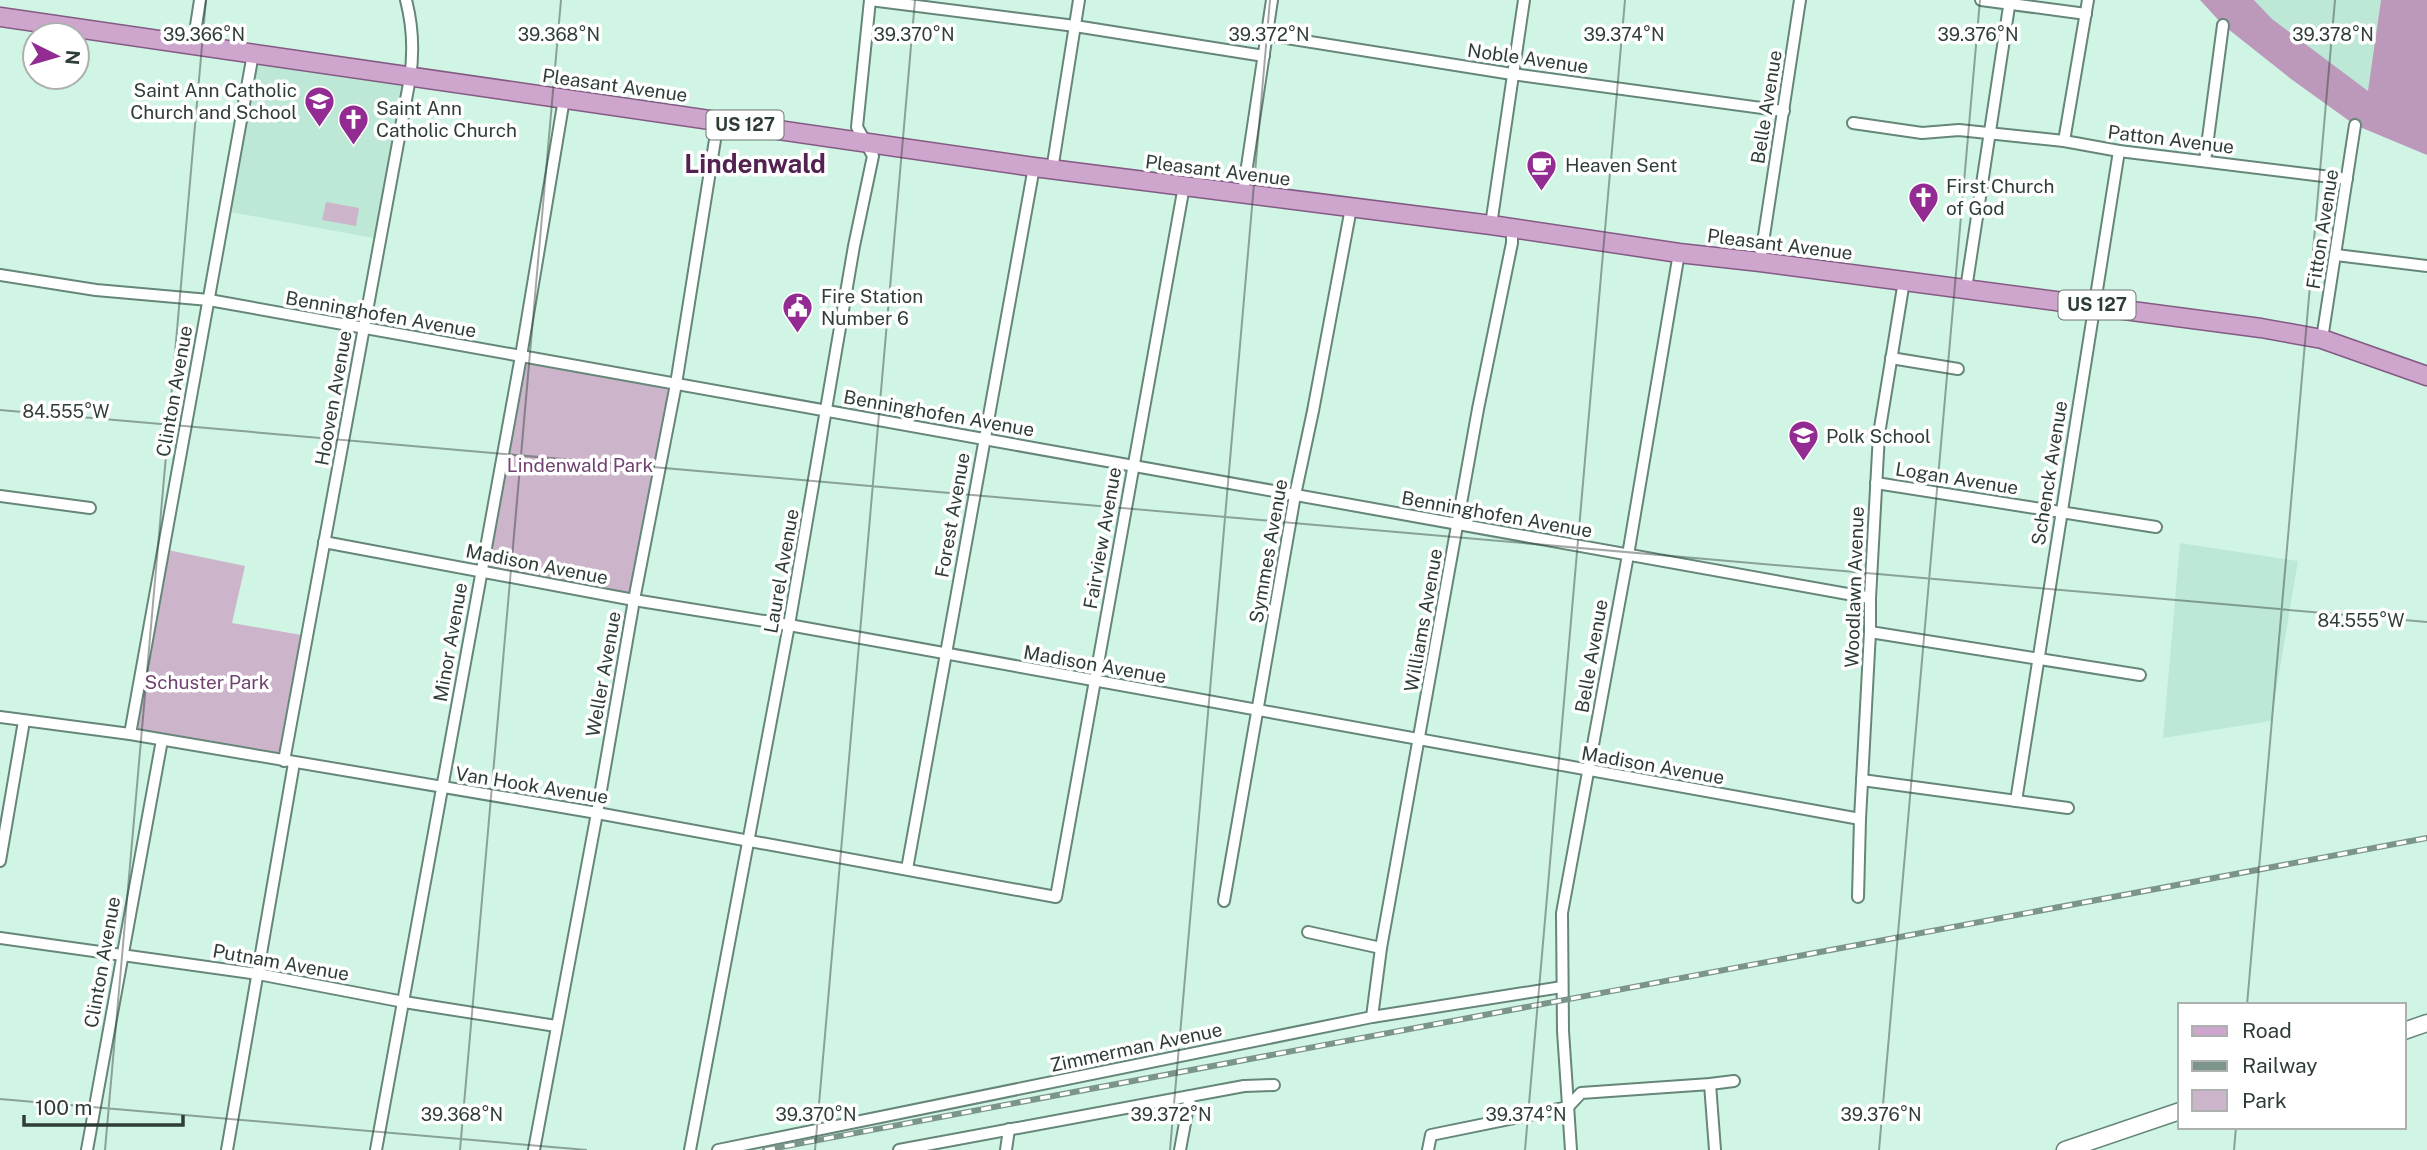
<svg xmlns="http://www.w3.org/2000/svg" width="2427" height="1150" viewBox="0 0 2427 1150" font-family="'Public Sans',sans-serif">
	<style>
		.built { fill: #bde8d6 }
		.green { fill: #ccb4ca }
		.forest { fill: #bc99ba }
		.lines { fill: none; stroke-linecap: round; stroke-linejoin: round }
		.street-casing { stroke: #658678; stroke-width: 14 }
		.secondary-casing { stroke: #658678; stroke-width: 19 }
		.primary-casing { stroke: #825a83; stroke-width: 21 }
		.street { stroke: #fff; stroke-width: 10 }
		.secondary { stroke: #fff; stroke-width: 16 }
		.primary { stroke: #cea6cd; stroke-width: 18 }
		.rail-casing { stroke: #7c958a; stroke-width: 6 }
		.rail { stroke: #fff; stroke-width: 3.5; stroke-dasharray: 10; stroke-linecap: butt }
		.ticks { fill: none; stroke: #2f3d37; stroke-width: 2; stroke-opacity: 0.45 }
		.labels { text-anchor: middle; stroke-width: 7; stroke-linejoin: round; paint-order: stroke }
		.shield { fill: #fff; stroke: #6d7773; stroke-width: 2 }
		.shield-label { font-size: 18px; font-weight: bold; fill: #2f3d37 }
		.street-label { font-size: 19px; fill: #2f3d37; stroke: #fff }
		.poi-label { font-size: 19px; fill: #2f3d37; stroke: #fff; text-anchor: start }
		.park-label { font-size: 19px; fill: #70426f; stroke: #fff }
		.district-label { font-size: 26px; font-weight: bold; fill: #532253; stroke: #fff }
		.ticks-label { font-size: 18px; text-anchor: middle; fill: #2f3d37; stroke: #fff; stroke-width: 7; stroke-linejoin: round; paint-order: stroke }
	</style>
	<rect width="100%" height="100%" fill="#d1f5e5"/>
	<g class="built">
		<path d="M 2254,0 L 2381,0 L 2369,92 L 2272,19 Z"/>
		<path d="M 253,54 L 410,78 L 379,239 L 225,211 Z"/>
		<path d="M 2180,543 L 2298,561 L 2271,721 L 2163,738 Z"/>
	</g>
	<g class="green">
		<path d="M 326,202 L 359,208 L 356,226 L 322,220 Z"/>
		<path d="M 521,356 L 676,384 L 634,600 L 481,571 Z"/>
		<path d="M 163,549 L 245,566 L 232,623 L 307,636 L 284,761 L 130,734 Z"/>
	</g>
	<path class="forest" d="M 2200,0 L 2254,0 L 2272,19 L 2368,91 L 2381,0 L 2427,0 L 2427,155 L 2355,125 L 2291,79 L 2223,25 Z"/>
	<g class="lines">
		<defs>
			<g id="street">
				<path d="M 870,0 L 1075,26 L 1264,56"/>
				<path d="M 1981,0 L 2086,14"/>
				<path d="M 1267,35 L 1512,74 L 1784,111"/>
				<path d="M 193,45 L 200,0"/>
				<path d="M 1853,123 L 1922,133 L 1959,130 L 2064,141 L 2119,151 L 2347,179"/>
				<path d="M 2064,141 L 2088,0"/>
				<path d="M 2205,161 L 2223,25"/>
				<path d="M 1052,170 L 1079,0"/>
				<path d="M 1243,193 L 1272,0"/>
				<path d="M 1491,225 L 1524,0"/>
				<path d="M 2336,255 L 2427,266"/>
				<path d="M 1760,262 L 1800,0"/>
				<path d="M 0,275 L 96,290 L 209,300 L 1870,598"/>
				<path d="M 1966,289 L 2010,0"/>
				<path d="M 2322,339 L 2355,125"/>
				<path d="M 1891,358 L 1958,369"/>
				<path d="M 1876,483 L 2156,527"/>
				<path d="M 0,496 L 90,508"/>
				<path d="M 324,542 L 634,600 L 789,625 L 1860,819"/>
				<path d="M 1870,632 L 2140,675"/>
				<path d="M 0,717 L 130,734 L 597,813 L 1056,897 L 1184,186"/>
				<path d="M 130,734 L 253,54"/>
				<path d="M 284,761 L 410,78 C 414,51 413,27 406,0"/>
				<path d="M 1862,780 L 2068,808"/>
				<path d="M 2016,801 L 2119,151"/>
				<path d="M 0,861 L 24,721"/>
				<path d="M 907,869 L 1034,167"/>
				<path d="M 1858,897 L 1860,819 L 1870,632 L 1870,598 L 1879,434 L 1904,281"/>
				<path d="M 1224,901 L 1295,495 L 1313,411 L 1351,208"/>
				<path d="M 1308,932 L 1381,948"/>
				<path d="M 0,938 L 258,974 L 404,1002 L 556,1026"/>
				<path d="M 1372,1017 L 1381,948 L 1478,409 L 1512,243 L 1512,229"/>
				<path d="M 1710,1084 L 1715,1150"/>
				<path d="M 87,1150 L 162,740"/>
				<path d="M 227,1150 L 294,763"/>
				<path d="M 376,1150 L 521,356 L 564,99"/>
				<path d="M 534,1150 L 597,813 L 634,600 L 676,384 L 718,121"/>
				<path d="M 690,1150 L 789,625 L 854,246 L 873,156 L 857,127 L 870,0"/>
				<path d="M 718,1150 L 1372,1017 L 1562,987"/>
				<path d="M 899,1150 L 1244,1086 L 1274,1085"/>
				<path d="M 1006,1150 L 1009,1129"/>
				<path d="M 1180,1150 L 1190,1096"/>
				<path d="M 1428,1150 L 1431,1135 L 1568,1107 L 1581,1093 L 1710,1084 L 1734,1081"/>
				<path d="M 1571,1150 L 1563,1031 L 1562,913 L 1628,555 L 1679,253"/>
			</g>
			<g id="secondary">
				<path d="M 2404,1031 L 2427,1023"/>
				<path d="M 2065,1150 L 2180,1111"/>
			</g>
			<path id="primary" d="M 0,17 L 1034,167 L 1491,225 L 1679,253 L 1760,262 L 2261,328 L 2322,339 L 2427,376"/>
		</defs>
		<use href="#street" class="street-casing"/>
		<use href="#secondary" class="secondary-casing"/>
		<use href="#primary" class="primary-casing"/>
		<use href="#street" class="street"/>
		<use href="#secondary" class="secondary"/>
		<use href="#primary" class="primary"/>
		<defs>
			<path id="rail" d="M 765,1150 L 2427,838"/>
		</defs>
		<use href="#rail" class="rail-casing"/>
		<use href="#rail" class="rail"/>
	</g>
	<path class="ticks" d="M 0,410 L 2427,622M 2247,1005 L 2335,0M 0,1099 L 587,1150M 105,1150 L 206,0M 460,1150 L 561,0M 815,1150 L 915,0M 1170,1150 L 1270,0M 1525,1150 L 1625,0M 1879,1150 L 1980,0M 2234,1150 L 2236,1127"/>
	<defs>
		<symbol id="school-pin" viewBox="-11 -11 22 30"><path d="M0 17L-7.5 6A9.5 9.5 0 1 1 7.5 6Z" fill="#922c92" stroke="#fff"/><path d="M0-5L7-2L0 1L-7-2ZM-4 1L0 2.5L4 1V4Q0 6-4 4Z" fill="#fff"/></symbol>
		<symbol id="church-pin" viewBox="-11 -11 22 30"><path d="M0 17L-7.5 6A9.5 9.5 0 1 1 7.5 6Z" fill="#922c92" stroke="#fff"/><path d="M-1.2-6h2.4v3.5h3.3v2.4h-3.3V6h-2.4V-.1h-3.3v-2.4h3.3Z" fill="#fff"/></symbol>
		<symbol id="cafe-pin" viewBox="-11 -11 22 30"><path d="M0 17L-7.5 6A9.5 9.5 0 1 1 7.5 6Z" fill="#922c92" stroke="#fff"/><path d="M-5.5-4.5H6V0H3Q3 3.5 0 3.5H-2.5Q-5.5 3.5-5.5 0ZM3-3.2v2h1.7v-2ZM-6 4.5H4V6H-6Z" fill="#fff"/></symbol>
		<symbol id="civic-pin" viewBox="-11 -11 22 30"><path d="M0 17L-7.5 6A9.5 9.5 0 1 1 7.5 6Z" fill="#922c92" stroke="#fff"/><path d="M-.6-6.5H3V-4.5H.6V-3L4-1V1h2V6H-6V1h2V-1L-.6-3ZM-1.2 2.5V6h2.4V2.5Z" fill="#fff"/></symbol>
	</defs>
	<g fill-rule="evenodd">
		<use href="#school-pin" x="302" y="84" width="35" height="47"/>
		<use href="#church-pin" x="336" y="102" width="35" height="47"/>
		<use href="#cafe-pin" x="1524" y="148" width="35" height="47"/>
		<use href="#church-pin" x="1906" y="180" width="35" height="47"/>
		<use href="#civic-pin" x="780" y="290" width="35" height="47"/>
		<use href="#school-pin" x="1786" y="418" width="35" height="47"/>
	</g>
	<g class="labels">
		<g class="shield">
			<rect x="706.5" y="110.5" width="77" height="29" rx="5"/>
			<rect x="2058.5" y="290.5" width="77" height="29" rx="5"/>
		</g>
		<g class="shield-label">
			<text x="745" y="131">US 127</text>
			<text x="2097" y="311">US 127</text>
		</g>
		<g class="street-label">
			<text transform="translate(1528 58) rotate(8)" y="7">Noble Avenue</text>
			<text transform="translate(615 85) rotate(8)" y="7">Pleasant Avenue</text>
			<text transform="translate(1766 107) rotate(-81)" y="7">Belle Avenue</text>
			<text transform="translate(2171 139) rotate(7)" y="7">Patton Avenue</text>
			<text transform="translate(1218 170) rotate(7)" y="7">Pleasant Avenue</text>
			<text transform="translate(2322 229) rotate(-81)" y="7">Fitton Avenue</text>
			<text transform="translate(1780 244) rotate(7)" y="7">Pleasant Avenue</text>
			<text transform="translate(381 314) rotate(10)" y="7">Benninghofen Avenue</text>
			<text transform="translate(174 391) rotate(-80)" y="7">Clinton Avenue</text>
			<text transform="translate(333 398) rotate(-80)" y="7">Hooven Avenue</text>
			<text transform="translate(939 413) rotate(10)" y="7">Benninghofen Avenue</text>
			<text transform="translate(2049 473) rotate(-81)" y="7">Schenck Avenue</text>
			<text transform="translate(1957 478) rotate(9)" y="7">Logan Avenue</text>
			<text transform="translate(1497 514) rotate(10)" y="7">Benninghofen Avenue</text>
			<text transform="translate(952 515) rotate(-80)" y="7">Forest Avenue</text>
			<text transform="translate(1102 538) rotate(-80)" y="7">Fairview Avenue</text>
			<text transform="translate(1268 551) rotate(-80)" y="7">Symmes Avenue</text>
			<text transform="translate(537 564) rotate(11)" y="7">Madison Avenue</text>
			<text transform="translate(781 571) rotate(-80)" y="7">Laurel Avenue</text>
			<text transform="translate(1854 587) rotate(-88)" y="7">Woodlawn Avenue</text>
			<text transform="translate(1423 620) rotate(-80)" y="7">Williams Avenue</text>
			<text transform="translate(450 642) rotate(-80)" y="7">Minor Avenue</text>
			<text transform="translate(1591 656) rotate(-80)" y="7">Belle Avenue</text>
			<text transform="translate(1095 664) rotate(10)" y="7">Madison Avenue</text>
			<text transform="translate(603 674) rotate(-80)" y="7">Weller Avenue</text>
			<text transform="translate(1653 765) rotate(10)" y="7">Madison Avenue</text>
			<text transform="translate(532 785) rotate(9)" y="7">Van Hook Avenue</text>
			<text transform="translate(102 962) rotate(-80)" y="7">Clinton Avenue</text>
			<text transform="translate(281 962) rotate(10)" y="7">Putnam Avenue</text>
			<text transform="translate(1136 1047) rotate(-12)" y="7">Zimmerman Avenue</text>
		</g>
		<g class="poi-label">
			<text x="297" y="97" text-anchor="end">Saint Ann Catholic<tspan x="297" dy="22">Church and School</tspan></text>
			<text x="376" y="115">Saint Ann<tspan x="376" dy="22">Catholic Church</tspan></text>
			<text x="1565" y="172">Heaven Sent</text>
			<text x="1946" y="193">First Church<tspan x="1946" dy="22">of God</tspan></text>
			<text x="821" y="303">Fire Station<tspan x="821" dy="22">Number 6</tspan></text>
			<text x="1826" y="443">Polk School</text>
		</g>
		<g class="park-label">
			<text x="580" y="472">Lindenwald Park</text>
			<text x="207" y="689">Schuster Park</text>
		</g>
		<g class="district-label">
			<text x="755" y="173">Lindenwald</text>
		</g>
	</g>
	<g class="ticks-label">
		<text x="204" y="41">39.366°N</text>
		<text x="559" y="41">39.368°N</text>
		<text x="914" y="41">39.370°N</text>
		<text x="1269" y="41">39.372°N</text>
		<text x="1624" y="41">39.374°N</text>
		<text x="1978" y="41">39.376°N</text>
		<text x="2333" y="41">39.378°N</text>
		<text x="66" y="418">84.555°W</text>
		<text x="2361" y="627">84.555°W</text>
		<text x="462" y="1121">39.368°N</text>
		<text x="816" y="1121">39.370°N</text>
		<text x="1171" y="1121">39.372°N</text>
		<text x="1526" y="1121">39.374°N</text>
		<text x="1881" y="1121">39.376°N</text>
	</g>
	<rect x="2178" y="1003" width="228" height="126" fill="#ffffff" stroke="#acb1af" stroke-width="2"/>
	<rect x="2192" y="1026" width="35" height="10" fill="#cea6cd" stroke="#acb1af" stroke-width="2"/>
	<text x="2242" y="1038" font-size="21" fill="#2f3d37">Road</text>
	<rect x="2192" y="1061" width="35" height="10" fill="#7c958a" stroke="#acb1af" stroke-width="2"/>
	<text x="2242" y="1073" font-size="21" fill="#2f3d37">Railway</text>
	<rect x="2192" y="1090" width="35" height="21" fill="#ccb4ca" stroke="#acb1af" stroke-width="2"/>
	<text x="2242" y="1108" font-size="21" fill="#2f3d37">Park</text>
	<g transform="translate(56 56) rotate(95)"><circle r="33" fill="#ffffff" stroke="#acb1af" stroke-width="2"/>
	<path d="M0-5L12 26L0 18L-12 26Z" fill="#922c92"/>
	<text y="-10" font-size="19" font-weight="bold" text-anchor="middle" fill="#2f3d37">N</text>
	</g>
	<path d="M24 1115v10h159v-10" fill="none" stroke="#2f3d37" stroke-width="3.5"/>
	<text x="35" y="1115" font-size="21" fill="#2f3d37" stroke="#ffffff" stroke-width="5" paint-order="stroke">100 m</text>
</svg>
